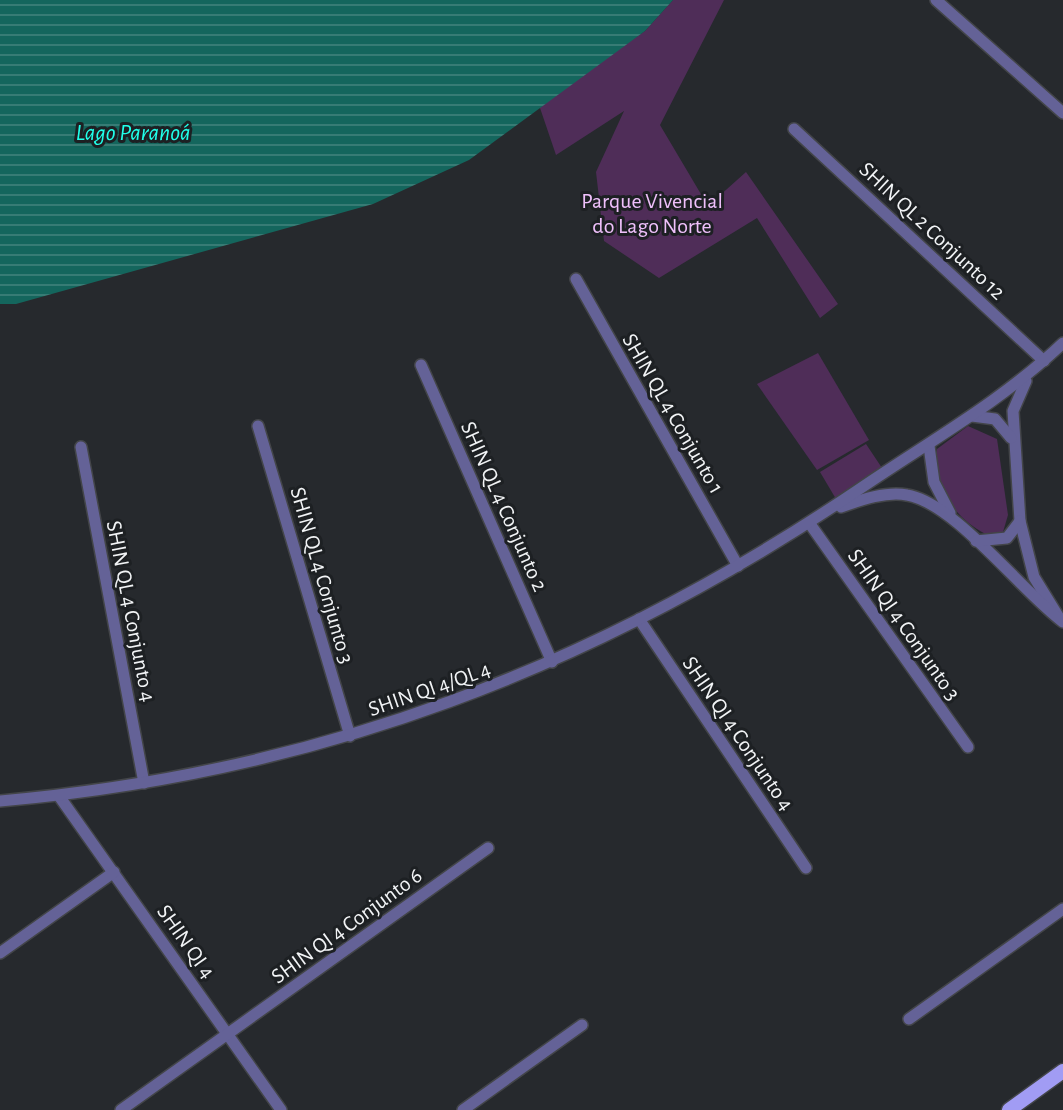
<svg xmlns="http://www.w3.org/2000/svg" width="1063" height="1110" viewBox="0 0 1063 1110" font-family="'Alegreya Sans',sans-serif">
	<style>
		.green { fill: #4f2d58 }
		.water { fill: url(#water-rules) }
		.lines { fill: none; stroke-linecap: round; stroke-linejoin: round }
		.minor-casing { stroke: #434549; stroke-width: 14 }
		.major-casing { stroke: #434549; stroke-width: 17 }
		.minor { stroke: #646297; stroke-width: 11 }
		.major { stroke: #a19cf4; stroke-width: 14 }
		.labels { text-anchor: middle; stroke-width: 6; stroke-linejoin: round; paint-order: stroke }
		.park-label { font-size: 22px; fill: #efc0fb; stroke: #1d2023 }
		.street-label { font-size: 22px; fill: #f2f4f6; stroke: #1d2023 }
		.water-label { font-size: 24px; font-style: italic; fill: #20ffe9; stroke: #1d2023 }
	</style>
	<defs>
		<pattern id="water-rules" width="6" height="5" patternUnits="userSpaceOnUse" patternTransform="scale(2)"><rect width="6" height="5" fill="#14665d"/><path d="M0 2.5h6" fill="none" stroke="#377c75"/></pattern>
	</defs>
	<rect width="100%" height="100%" fill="#26292d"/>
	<g class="green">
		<path d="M 673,0 L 724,0 L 660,125 L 708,206 L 746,172 L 838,304 L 820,318 L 757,218 L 659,278 L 604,241 L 596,172 L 624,111 L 556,155 L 539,105 L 645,31 Z"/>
		<path d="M 818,353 L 869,440 L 817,470 L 757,384 Z"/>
		<path d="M 968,426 L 997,439 L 1008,515 L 1003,532 L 992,537 C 957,522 932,488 937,449 Z"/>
		<path d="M 866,444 L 882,468 L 836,499 L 820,472 Z"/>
	</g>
	<path class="water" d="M 0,0 L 673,0 L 645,31 L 469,160 L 373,204 L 16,304 L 0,304 Z"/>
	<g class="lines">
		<defs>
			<g id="minor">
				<path d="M 936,0 L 1063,113"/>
				<path d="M 794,129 L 1044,361"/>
				<path d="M 576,279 L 738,566"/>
				<path d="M 421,365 L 552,662"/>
				<path d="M 1026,381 L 1013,411 L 1020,521 L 1034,577 L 1058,616"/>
				<path d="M 972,416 L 995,419 L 1011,438"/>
				<path d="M 258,426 L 350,736"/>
				<path d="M 929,446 L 934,482 L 950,513"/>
				<path d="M 81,447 L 144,783"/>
				<path d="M 841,507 C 861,500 886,491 907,495 C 955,503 1020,590 1063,622"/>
				<path d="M 810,524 L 968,747"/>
				<path d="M 976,541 L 1007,538 L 1020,521"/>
				<path d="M 639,619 L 806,868"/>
				<path d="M 59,796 L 281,1110"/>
				<path d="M 0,801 C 317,773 595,668 858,490 C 928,442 1001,402 1063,343"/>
				<path d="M 0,953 L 114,872"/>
				<path d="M 909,1019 L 1063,909"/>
				<path d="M 121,1110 L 488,848"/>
				<path d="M 463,1110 L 582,1025"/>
			</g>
			<path id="major" d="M 1009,1110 L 1063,1071"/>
		</defs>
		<use href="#minor" class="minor-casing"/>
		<use href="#major" class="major-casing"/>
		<use href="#minor" class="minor"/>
		<use href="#major" class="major"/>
	</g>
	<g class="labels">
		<g class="park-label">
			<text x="652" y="208">Parque Vivencial<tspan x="652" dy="25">do Lago Norte</tspan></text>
		</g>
		<g class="street-label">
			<text transform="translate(933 230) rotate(43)" y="8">SHIN QL 2 Conjunto 12</text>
			<text transform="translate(674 413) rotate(60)" y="8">SHIN QL 4 Conjunto 1</text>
			<text transform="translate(505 506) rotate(66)" y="8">SHIN QL 4 Conjunto 2</text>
			<text transform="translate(323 575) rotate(74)" y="8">SHIN QL 4 Conjunto 3</text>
			<text transform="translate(132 611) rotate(79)" y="8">SHIN QL 4 Conjunto 4</text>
			<text transform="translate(905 624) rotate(55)" y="8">SHIN QI 4 Conjunto 3</text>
			<text transform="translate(429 688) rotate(-19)" y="8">SHIN QI 4/QL 4</text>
			<text transform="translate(739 733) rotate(56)" y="8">SHIN QI 4 Conjunto 4</text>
			<text transform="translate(346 925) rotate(-36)" y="8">SHIN QI 4 Conjunto 6</text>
			<text transform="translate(187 941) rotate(55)" y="8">SHIN QI 4</text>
		</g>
		<g class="water-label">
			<text x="133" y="140">Lago Paranoá</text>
		</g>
	</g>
</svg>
